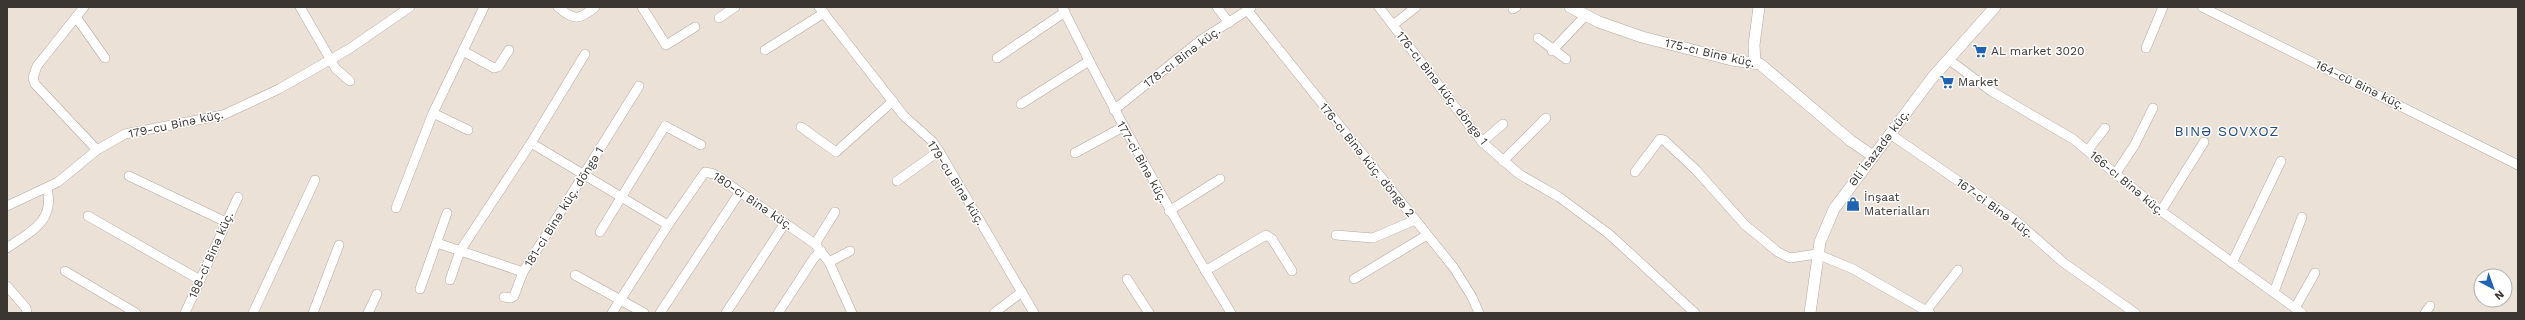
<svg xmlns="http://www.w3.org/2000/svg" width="2525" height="320" viewBox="0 0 2525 320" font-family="'Work Sans',sans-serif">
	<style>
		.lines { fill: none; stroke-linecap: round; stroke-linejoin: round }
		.minor-casing { stroke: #b2a89d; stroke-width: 10 }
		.tertiary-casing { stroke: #b2a89d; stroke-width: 12 }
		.minor { stroke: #fff; stroke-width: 9 }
		.tertiary { stroke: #fff; stroke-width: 11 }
		.labels { text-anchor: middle; stroke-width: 3; stroke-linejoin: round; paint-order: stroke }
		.poi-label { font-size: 12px; fill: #3b3632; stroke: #fff; text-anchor: start }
		.street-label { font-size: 12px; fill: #3b3632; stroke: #fff }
		.quarter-label { font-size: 14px; letter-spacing: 1px; fill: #234d82; stroke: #fff }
	</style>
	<rect width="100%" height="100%" fill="#ece1d6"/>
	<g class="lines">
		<defs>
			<g id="minor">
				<path d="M 84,7 L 37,66 L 33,78 L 35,84 L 97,150"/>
				<path d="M 300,7 L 336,69 L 350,81"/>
				<path d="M 558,7 C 574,21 580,20 595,7"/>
				<path d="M 642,7 L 666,45 L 695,27"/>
				<path d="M 819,7 L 904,116 L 932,141 L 939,151 L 1034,313"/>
				<path d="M 1062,7 C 1114,112 1170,213 1231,313"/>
				<path d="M 1217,7 L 1229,23"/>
				<path d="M 1379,7 L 1482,142 L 1519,174 L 1559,197 L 1609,234 L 1695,313"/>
				<path d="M 2202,7 L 2518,165"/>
				<path d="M 1513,9 L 1516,7"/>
				<path d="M 1248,11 L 1454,268 L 1472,297 L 1479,313"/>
				<path d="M 76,17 L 105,58"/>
				<path d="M 719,18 L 735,7"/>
				<path d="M 1393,25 L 1416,7"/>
				<path d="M 1538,38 L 1566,59"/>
				<path d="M 2146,48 L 2163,7"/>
				<path d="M 765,50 L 824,13"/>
				<path d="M 463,51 L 494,68 L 498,67 L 509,50"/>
				<path d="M 1552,51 L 1585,16"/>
				<path d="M 997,58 L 1065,12"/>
				<path d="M 1948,59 L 1991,91 L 2073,139 L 2161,211 L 2302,313"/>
				<path d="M 1021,104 L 1089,61"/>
				<path d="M 1114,110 L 1201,40 L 1251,8"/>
				<path d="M 433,113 L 468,130"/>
				<path d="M 801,127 L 836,152 L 893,101"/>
				<path d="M 1890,134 L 2015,220 L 2064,263 L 2135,313"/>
				<path d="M 1482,142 L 1503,124"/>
				<path d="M 531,143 L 668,225"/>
				<path d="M 2088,150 L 2105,128"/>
				<path d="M 1075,153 L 1123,127"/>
				<path d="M 1503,161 L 1546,118"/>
				<path d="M 1635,172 L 1660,139 L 1664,140 L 1696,170 L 1745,225 L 1778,252 L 1790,258 L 1817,254 L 1853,269 L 1930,313"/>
				<path d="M 2116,173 L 2134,146 L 2153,108"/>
				<path d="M 129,176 L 226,222"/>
				<path d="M 897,181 L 939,151"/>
				<path d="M 7,206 L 58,182 L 97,150 L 125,134 L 223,115 L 279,89 L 349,49 L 410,7"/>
				<path d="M 396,208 L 433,113 L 484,7"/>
				<path d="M 1169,211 L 1220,179"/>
				<path d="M 2161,211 L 2204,142"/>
				<path d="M 88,216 L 200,280"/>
				<path d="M 600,232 L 665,126 L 701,145"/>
				<path d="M 1336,235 L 1373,238 L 1415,220"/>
				<path d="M 437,243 L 523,272 L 639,86"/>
				<path d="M 815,244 L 835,212"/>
				<path d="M 7,248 C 32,231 55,221 47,188"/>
				<path d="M 829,262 L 850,251"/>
				<path d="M 2232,263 L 2281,161"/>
				<path d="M 65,271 L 136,313"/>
				<path d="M 1205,271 L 1266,235 L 1272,239 L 1292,271"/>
				<path d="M 575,275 L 644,313"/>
				<path d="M 1127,279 L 1149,313"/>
				<path d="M 1354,279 L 1427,235"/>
				<path d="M 450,280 L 460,251 L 531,143 L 585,54"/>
				<path d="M 7,286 L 26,308 L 27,313"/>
				<path d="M 420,289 L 447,213"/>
				<path d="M 2274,292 L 2302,217"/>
				<path d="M 504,297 L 511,298 L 514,296 L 523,272"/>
				<path d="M 2295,308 L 2315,273"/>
				<path d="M 1926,311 L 1958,270"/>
				<path d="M 185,313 L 238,197"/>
				<path d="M 253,313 L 315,180"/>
				<path d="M 313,313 L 339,245"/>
				<path d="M 368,313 L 377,294"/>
				<path d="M 612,313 L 668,225 L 705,172 L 714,174 L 815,244 L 829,262 L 852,313"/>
				<path d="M 660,313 L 740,192"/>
				<path d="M 726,313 L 785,223"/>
				<path d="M 778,313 L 814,258 L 821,251"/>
				<path d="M 994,313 L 1022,292"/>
				<path d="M 2425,313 L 2430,306"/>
			</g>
			<g id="tertiary">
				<path d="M 1570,7 L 1599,22 L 1642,37 L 1732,60 L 1760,64 L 1851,141 L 1873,156"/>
				<path d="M 1755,63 L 1754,45 L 1759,7"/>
				<path d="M 1810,313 L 1820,242 L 1834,209 L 1932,78 L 1995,7"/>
			</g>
		</defs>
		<use href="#minor" class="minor-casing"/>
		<use href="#tertiary" class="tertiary-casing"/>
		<use href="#minor" class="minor"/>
		<use href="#tertiary" class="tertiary"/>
	</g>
	<defs>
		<symbol id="supermarket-bare" viewBox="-9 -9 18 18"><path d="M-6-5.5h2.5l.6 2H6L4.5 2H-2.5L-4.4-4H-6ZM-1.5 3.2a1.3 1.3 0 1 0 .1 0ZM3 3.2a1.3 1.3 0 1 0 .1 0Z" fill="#1f63b4" stroke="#fff" stroke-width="2.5" paint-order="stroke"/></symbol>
		<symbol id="shop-bare" viewBox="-9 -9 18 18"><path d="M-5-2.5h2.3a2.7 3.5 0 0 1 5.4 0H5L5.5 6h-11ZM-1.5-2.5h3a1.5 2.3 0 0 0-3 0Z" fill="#1f63b4" stroke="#fff" stroke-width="2.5" paint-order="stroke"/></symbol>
	</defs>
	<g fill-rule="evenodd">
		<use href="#supermarket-bare" x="1970" y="41" width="20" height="20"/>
		<use href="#supermarket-bare" x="1937" y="72" width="20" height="20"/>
		<use href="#shop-bare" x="1843" y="194" width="20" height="20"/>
	</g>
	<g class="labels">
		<g class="poi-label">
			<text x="1991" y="55">AL market 3020</text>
			<text x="1958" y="86">Market</text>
			<text x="1864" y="201">İnşaat<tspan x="1864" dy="14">Materialları</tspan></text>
		</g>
		<g class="street-label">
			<text transform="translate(1710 53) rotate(13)" y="4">175-cı Binə küç.</text>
			<text transform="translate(1182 57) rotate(-37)" y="4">178-cı Binə küç.</text>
			<text transform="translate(2360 85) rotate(26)" y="4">164-cü Binə küç.</text>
			<text transform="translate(1442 88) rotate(52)" y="4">176-cı Binə küç. döngə 1</text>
			<text transform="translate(176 124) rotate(-12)" y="4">179-cu Binə küç.</text>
			<text transform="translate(1879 148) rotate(-53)" y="4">Əli İsazadə küç.</text>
			<text transform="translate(1367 160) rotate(51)" y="4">176-cı Binə küç. döngə 2</text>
			<text transform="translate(1142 162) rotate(61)" y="4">177-ci Binə küç.</text>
			<text transform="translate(956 183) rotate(58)" y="4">179-cu Binə küç.</text>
			<text transform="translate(2127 183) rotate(40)" y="4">166-cı Binə küç.</text>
			<text transform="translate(753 201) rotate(34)" y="4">180-cı Binə küç.</text>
			<text transform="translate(564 207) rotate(-58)" y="4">181-ci Binə küç. döngə 1</text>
			<text transform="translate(1995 208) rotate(36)" y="4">167-ci Binə küç.</text>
			<text transform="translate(211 255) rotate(-66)" y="4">188-ci Binə küç.</text>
		</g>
		<g class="quarter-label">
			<text x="2227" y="136">BINƏ SOVXOZ</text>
		</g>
	</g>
	<rect width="2525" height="320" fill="none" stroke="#3b3632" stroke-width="16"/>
	<g transform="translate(2493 288) rotate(139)"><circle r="19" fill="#ffffff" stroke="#b1afad"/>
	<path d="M0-3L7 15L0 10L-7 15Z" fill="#1f63b4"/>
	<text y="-6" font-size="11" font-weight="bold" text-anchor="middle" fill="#3b3632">N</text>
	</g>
</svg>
